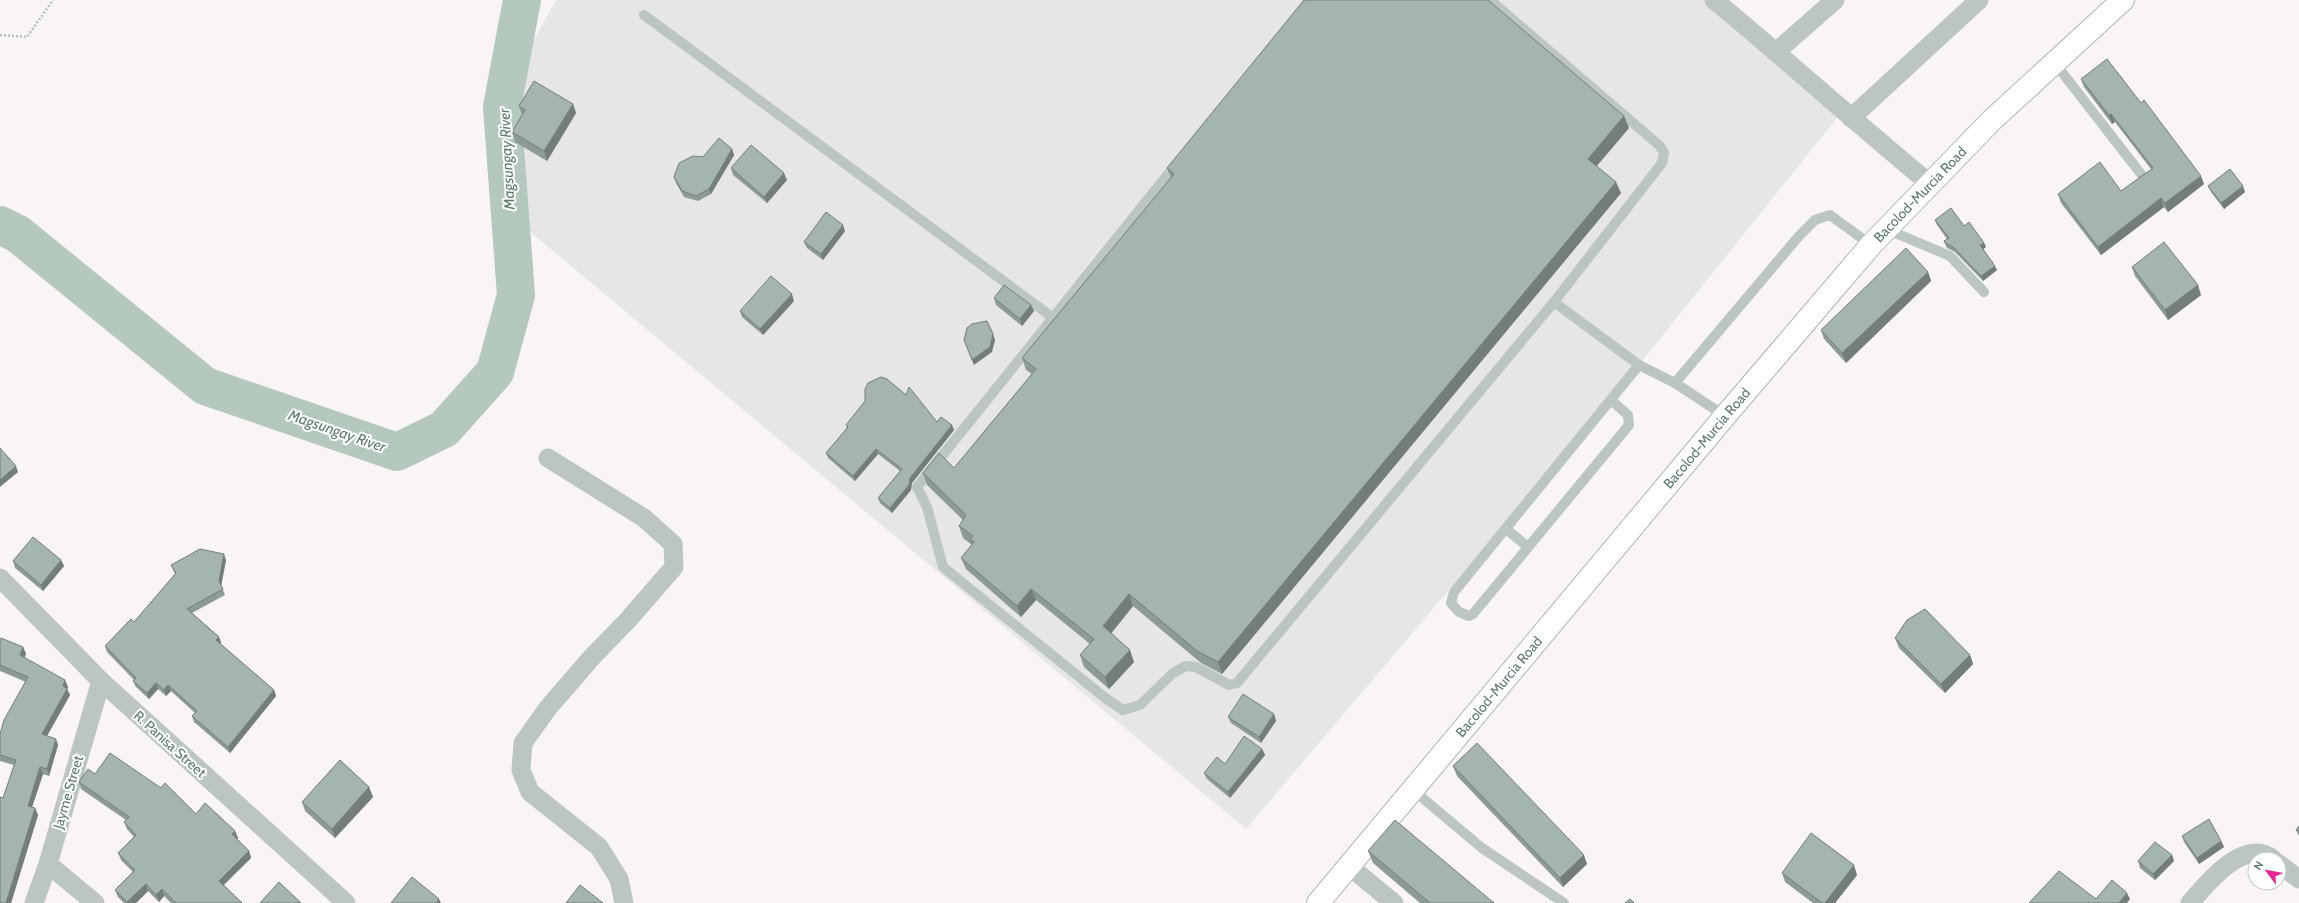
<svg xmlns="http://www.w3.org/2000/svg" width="2299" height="903" viewBox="0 0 2299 903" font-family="Cabin,sans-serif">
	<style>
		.built { fill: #e5e6e5 }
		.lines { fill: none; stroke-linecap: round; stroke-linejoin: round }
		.river { stroke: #b5c8be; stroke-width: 38 }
		.primary-casing { stroke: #adb8b4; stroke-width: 24 }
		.path { stroke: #b6bdbb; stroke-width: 2.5; stroke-dasharray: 2 2; stroke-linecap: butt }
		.service { stroke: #bbc5c2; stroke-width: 10 }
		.minor { stroke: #bbc5c2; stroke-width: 19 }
		.primary { stroke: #fff; stroke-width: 22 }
		.wall { fill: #8d9b96 }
		.shaded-wall { fill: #737e7a }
		.building { fill: #a4b4af; stroke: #737e7a }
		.labels { text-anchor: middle; stroke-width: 4; stroke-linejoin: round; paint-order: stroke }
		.street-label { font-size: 14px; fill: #5d7a70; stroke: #fff }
		.water-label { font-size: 15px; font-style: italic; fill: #5c7c6b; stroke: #fff }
	</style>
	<rect width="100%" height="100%" fill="#f8f5f4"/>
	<path class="built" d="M 556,0 L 1724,0 L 1849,103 L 1622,386 L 1246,829 L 504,210 L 515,74 Z"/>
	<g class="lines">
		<path class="river" d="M 0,225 L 18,234 L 205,386 L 397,452 L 444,429 L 495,372 L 516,295 L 502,107 L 522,0"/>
		<defs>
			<g id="primary">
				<path id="s1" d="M 1318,903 L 1725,416 L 1871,245 L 1992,120 L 2123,0"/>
			</g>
		</defs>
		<use href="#primary" class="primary-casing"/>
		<path class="path" d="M 0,35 L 27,37 L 53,0"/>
		<g class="service">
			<path d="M 1490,0 L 1660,146 L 1664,153 L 1662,163 L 1554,302"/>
			<path d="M 644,15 L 1052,317"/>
			<path d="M 2054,62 L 2141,174"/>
			<path d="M 1177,163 L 917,487 L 927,507 L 943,567 L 1104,697 L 1123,710 L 1140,705 L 1173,673 L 1186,666 L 1196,667 L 1229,685 L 1237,683 L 1554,302 L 1639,365 L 1675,383 L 1725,416"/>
			<path d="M 1886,229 L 1950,256 L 1984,292"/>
			<path d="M 1675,383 L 1799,236 L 1815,220 L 1830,215 L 1871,245"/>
			<path d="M 1611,400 L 1628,415 L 1629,425 L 1473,614 L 1469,616 L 1459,612 L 1451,603 L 1454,592 L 1639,365"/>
			<path d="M 1506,529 L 1527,546"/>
			<path d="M 1413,790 L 1482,848 L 1564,903"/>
		</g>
		<g class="minor">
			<path d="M 1714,0 C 1787,60 1856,123 1929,183"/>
			<path d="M 1777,51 L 1835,0"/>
			<path d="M 1851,118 L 1979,0"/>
			<path d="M 548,458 L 644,518 L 673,544 L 674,567 L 628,620 L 592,657 L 548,708 L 523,743 L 521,770 L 530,792 L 599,847 L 619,879 L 624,903"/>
			<path d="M 0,578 L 101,681 L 346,903"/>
			<path d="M 48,864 L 95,903"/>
			<path d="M 2279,864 L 2299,879"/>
			<path d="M 1349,866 L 1394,903"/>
			<path d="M 34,903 L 48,864 L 101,681"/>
			<path d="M 2190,903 C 2207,883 2244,837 2273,859"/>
		</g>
		<use href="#primary" class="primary"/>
	</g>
	<g class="wall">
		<path d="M 2081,79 L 2141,103 L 2204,184 L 2168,212 L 2164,207 L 2101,255 L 2061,203 L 2058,194 L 2121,191 L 2151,169 L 2115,122 L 2112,124 L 2084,87 Z"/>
		<path d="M 573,104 L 576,113 L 547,161 L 515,142 L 512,132 L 522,115 L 519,106 Z"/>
		<path d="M 1624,116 L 1629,128 L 1597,166 L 1621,193 L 1222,674 L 1201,663 L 1133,606 L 1111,634 L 1134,662 L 1109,689 L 1084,667 L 1080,655 L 1090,644 L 1036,600 L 1021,617 L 966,569 L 961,558 L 972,545 L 963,538 L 959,526 L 963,520 L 927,485 L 923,473 L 954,468 L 1032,374 L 1026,370 L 1022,358 L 1171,178 L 1167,168 Z"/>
		<path d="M 732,149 L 734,155 L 711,194 L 698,201 L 684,197 L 676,183 L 674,177 L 703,157 Z"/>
		<path d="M 731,168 L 787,180 L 767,203 L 733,175 Z"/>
		<path d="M 2208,186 L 2245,192 L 2224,209 L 2211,192 Z"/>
		<path d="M 1935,220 L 1964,226 L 1984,243 L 1986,247 L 1983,249 L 1997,270 L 1983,281 L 1955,252 L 1947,248 L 1944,241 L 1947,239 L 1937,225 Z"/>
		<path d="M 845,231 L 823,260 L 807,248 L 804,242 Z"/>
		<path d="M 2132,267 L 2201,295 L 2168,320 L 2135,276 Z"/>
		<path d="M 1928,272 L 1931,281 L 1846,363 L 1824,339 L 1821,330 Z"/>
		<path d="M 994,298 L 1031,305 L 1034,311 L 1022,326 L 996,305 Z"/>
		<path d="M 794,301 L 763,335 L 742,317 L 740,311 Z"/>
		<path d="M 937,422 L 954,430 L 912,483 L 911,490 L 892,513 L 880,503 L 878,498 L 900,471 L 878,454 L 855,481 L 828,458 L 826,453 L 847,428 L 846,425 Z"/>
		<path d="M 61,560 L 64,566 L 43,591 L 15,568 L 13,561 Z"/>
		<path d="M 226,560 L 221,585 L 225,595 L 192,613 L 219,637 L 221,643 L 220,644 L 274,690 L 276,696 L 230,753 L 194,722 L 192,716 L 195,713 L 171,691 L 166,696 L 158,689 L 149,699 L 136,687 L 133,681 L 134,680 L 107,652 L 105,646 L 134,622 L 175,574 L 171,565 Z"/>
		<path d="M 1895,638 L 1970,655 L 1973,664 L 1945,693 L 1899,648 Z"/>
		<path d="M 0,639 L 23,647 L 26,654 L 24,658 L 68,687 L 67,689 L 70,695 L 47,736 L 58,745 L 49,776 L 43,774 L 32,807 L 35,808 L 38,815 L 11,903 L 0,903 L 3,798 L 14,765 L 0,761 L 0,734 L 26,682 L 0,671 Z"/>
		<path d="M 1274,714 L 1276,721 L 1261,743 L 1231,723 L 1228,717 Z"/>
		<path d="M 1262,749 L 1265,755 L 1230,798 L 1207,779 L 1204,773 L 1225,764 Z"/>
		<path d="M 1453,766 L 1587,864 L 1563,887 L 1457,776 Z"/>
		<path d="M 95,774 L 196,814 L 235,831 L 238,838 L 237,839 L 249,851 L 251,858 L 224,885 L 242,903 L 171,903 L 164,896 L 159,902 L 148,891 L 136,903 L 124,903 L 118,897 L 115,890 L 133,872 L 121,860 L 118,853 L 134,837 L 127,829 L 124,822 L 126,820 L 81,789 L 79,782 Z"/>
		<path d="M 369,787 L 373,797 L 335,838 L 305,811 L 302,802 Z"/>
		<path d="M 2299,826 L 2299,836 L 2296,830 Z"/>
		<path d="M 2182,836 L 2221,841 L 2224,847 L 2199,864 L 2184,842 Z"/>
		<path d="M 1368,851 L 1494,903 L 1420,903 L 1373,863 Z"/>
		<path d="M 2172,855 L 2174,861 L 2155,880 L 2140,868 L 2138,861 Z"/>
		<path d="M 1782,873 L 1857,875 L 1835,903 L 1813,903 L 1785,882 Z"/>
	</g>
	<g class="shaded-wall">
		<path d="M 573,104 L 576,113 L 547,161 L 544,151 Z"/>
		<path d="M 2111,114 L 2115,122 L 2112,124 L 2109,115 Z"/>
		<path d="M 1624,116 L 1629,128 L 1593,170 L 1588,159 Z"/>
		<path d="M 732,149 L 734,155 L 711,194 L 709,189 Z"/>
		<path d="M 784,173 L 787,180 L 767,203 L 764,197 Z"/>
		<path d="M 2201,176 L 2204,184 L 2168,212 L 2165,203 Z"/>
		<path d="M 1616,182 L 1621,193 L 1222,674 L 1218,662 Z"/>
		<path d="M 2243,186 L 2245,192 L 2224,209 L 2221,203 Z"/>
		<path d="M 2161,198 L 2164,207 L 2101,255 L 2098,247 Z"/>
		<path d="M 843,225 L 845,231 L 823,260 L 821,254 Z"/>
		<path d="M 1984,243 L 1986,247 L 1982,250 L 1980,245 Z"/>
		<path d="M 1995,266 L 1997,270 L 1983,281 L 1981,276 Z"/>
		<path d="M 1928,272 L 1931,281 L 1846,363 L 1842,353 Z"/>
		<path d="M 2198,285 L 2201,295 L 2168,320 L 2165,310 Z"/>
		<path d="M 792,294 L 794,301 L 763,335 L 760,329 Z"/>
		<path d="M 1031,305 L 1034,311 L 1022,326 L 1020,319 Z"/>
		<path d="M 993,334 L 995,340 L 992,352 L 974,365 L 972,360 Z"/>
		<path d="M 952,425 L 954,430 L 912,483 L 911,490 L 892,513 L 890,508 L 910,478 Z"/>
		<path d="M 876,449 L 878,454 L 855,481 L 853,476 Z"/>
		<path d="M 16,466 L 18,472 L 0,487 L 0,480 Z"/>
		<path d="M 224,554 L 226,560 L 221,587 L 219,581 Z"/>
		<path d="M 61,560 L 64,566 L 43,591 L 41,585 Z"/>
		<path d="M 1031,589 L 1036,600 L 1021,617 L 1017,606 Z"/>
		<path d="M 1129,594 L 1133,606 L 1107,638 L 1103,626 Z"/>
		<path d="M 219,637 L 221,643 L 218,646 L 216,640 Z"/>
		<path d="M 23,647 L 26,654 L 22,662 L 20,655 Z"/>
		<path d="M 1130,650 L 1134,662 L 1109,689 L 1105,677 Z"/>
		<path d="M 1970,655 L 1973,664 L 1945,693 L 1941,684 Z"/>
		<path d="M 65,680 L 68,687 L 67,690 L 67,689 L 70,695 L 44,741 L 42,734 Z"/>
		<path d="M 156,683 L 158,689 L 149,699 L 147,693 Z"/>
		<path d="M 168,685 L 171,691 L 166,696 L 164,690 Z"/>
		<path d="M 274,690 L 276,696 L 230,753 L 228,747 Z"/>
		<path d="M 1274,714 L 1276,721 L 1261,743 L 1259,737 Z"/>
		<path d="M 56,739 L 58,745 L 49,776 L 47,769 Z"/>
		<path d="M 1262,749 L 1265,755 L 1230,798 L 1228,792 Z"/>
		<path d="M 40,767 L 43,774 L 30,813 L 28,806 Z"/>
		<path d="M 369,787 L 373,797 L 335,838 L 332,829 Z"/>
		<path d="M 35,808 L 38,815 L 11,903 L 6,903 Z"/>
		<path d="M 235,831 L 238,838 L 235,841 L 232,834 Z"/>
		<path d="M 2221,841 L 2224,847 L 2199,864 L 2197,858 Z"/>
		<path d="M 249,851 L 251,858 L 221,887 L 219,881 Z"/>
		<path d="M 1584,855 L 1587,864 L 1563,887 L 1560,878 Z"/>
		<path d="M 2172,855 L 2174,861 L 2155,880 L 2153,874 Z"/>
		<path d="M 1854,865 L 1857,875 L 1835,903 L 1825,903 Z"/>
		<path d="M 146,884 L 148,891 L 136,903 L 128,903 L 127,902 Z"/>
		<path d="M 162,889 L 164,896 L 159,902 L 156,895 Z"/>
		<path d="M 2127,893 L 2130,899 L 2127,903 L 2119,903 Z"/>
		<path d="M 439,899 L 441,903 L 436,903 Z"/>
	</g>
	<g class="building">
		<path d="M 1304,0 L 1488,0 L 1624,116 L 1588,159 L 1616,182 L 1218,662 L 1197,651 L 1129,594 L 1103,626 L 1130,650 L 1105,677 L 1080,655 L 1094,639 L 1031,589 L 1017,606 L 961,558 L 974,542 L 970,539 L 973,536 L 959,526 L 966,515 L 923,473 L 939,453 L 954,468 L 1036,369 L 1022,358 L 1174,174 L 1167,168 Z"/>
		<path d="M 2107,59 L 2141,103 L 2144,100 L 2201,176 L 2165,203 L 2161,198 L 2098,247 L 2058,194 L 2100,162 L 2121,191 L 2153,168 L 2111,114 L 2109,115 L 2081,79 Z"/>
		<path d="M 534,81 L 573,104 L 544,151 L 512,132 L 525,110 L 519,106 Z"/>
		<path d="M 719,138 L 732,149 L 709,189 L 696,196 L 682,191 L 674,177 L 679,163 L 693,156 L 703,157 Z"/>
		<path d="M 751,145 L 784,173 L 764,197 L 731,168 Z"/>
		<path d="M 2230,169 L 2243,186 L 2221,203 L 2208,186 Z"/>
		<path d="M 1951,208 L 1964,226 L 1969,222 L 1984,243 L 1980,245 L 1995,266 L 1981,276 L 1953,247 L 1945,243 L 1944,241 L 1949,238 L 1935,220 Z"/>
		<path d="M 826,212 L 843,225 L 821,254 L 804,242 Z"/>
		<path d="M 2164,242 L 2198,285 L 2165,310 L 2132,267 Z"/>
		<path d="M 1906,248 L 1928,272 L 1842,353 L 1821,330 Z"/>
		<path d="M 771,276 L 792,294 L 760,329 L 740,311 Z"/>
		<path d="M 1004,285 L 1031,305 L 1020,319 L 994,298 Z"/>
		<path d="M 987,321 L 993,334 L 990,347 L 972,360 L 964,340 L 967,328 L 972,324 Z"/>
		<path d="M 881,377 L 887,379 L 906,395 L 909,387 L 937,422 L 941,417 L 952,425 L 910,478 L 909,485 L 890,508 L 878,498 L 902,469 L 876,449 L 853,476 L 826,453 L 848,427 L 846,425 L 865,401 L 865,389 L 868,383 Z"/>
		<path d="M 0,448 L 16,466 L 0,480 Z"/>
		<path d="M 33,537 L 61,560 L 41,585 L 13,561 Z"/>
		<path d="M 200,549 L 224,554 L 219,581 L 223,589 L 187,609 L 219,637 L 216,640 L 274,690 L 228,747 L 192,716 L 197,711 L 168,685 L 164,690 L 156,683 L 147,693 L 133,681 L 136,678 L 105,646 L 131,619 L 134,622 L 176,573 L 171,565 Z"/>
		<path d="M 1925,609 L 1970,655 L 1941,684 L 1895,638 L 1907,620 Z"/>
		<path d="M 1,638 L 23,647 L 20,655 L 65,680 L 63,686 L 67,689 L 42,734 L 56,739 L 47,769 L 40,767 L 28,806 L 35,808 L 6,903 L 0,903 L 0,797 L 3,798 L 16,760 L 0,755 L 0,734 L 4,720 L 28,677 L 0,665 L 0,639 Z"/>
		<path d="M 1243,694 L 1274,714 L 1259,737 L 1228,717 Z"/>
		<path d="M 1244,736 L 1262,749 L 1228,792 L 1204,773 L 1217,757 L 1225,764 Z"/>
		<path d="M 1477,743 L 1584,855 L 1560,878 L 1453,766 Z"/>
		<path d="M 110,753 L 161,788 L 165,783 L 196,814 L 205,803 L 235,831 L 232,834 L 249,851 L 219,881 L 242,903 L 176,903 L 162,889 L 156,895 L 146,884 L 127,902 L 115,890 L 135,870 L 118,853 L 136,835 L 124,822 L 129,817 L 79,782 L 88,769 L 95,774 Z"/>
		<path d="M 340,760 L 369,787 L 332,829 L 302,802 Z"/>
		<path d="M 2209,819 L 2221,841 L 2197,858 L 2182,836 Z"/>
		<path d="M 1395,820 L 1494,903 L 1430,903 L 1368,851 Z"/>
		<path d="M 2299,826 L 2299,832 L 2296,830 Z"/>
		<path d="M 1811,833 L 1854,865 L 1825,903 L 1822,903 L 1782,873 Z"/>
		<path d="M 2155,842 L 2172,855 L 2153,874 L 2138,861 Z"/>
		<path d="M 2059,871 L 2096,899 L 2112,880 L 2127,893 L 2119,903 L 2029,903 Z"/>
		<path d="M 412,877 L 439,899 L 436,903 L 391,903 Z"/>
		<path d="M 279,882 L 301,903 L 260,903 Z"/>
		<path d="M 580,885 L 603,903 L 566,903 Z"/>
		<path d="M 1630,899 L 1634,903 L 1625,903 Z"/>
	</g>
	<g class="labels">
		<g class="street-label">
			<text dy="5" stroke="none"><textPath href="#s1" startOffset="930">Bacolod-Murcia Road</textPath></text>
			<text dy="5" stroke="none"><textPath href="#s1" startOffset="606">Bacolod-Murcia Road</textPath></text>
			<text dy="5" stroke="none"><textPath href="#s1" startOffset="282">Bacolod-Murcia Road</textPath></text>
			<text transform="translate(170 744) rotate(42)" y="5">R. Panisa Street</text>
			<text transform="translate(68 792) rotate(-74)" y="5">Jayme Street</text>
		</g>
		<g class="water-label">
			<text transform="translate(507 159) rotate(-93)" y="5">Magsungay River</text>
			<text transform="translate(337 431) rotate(19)" y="5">Magsungay River</text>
		</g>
	</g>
	<g transform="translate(2267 871) rotate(302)"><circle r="19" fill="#ffffff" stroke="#becac6"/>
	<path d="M0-3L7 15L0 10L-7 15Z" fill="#e92393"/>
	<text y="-6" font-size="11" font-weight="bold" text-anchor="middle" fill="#5d7a70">N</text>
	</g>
</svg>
